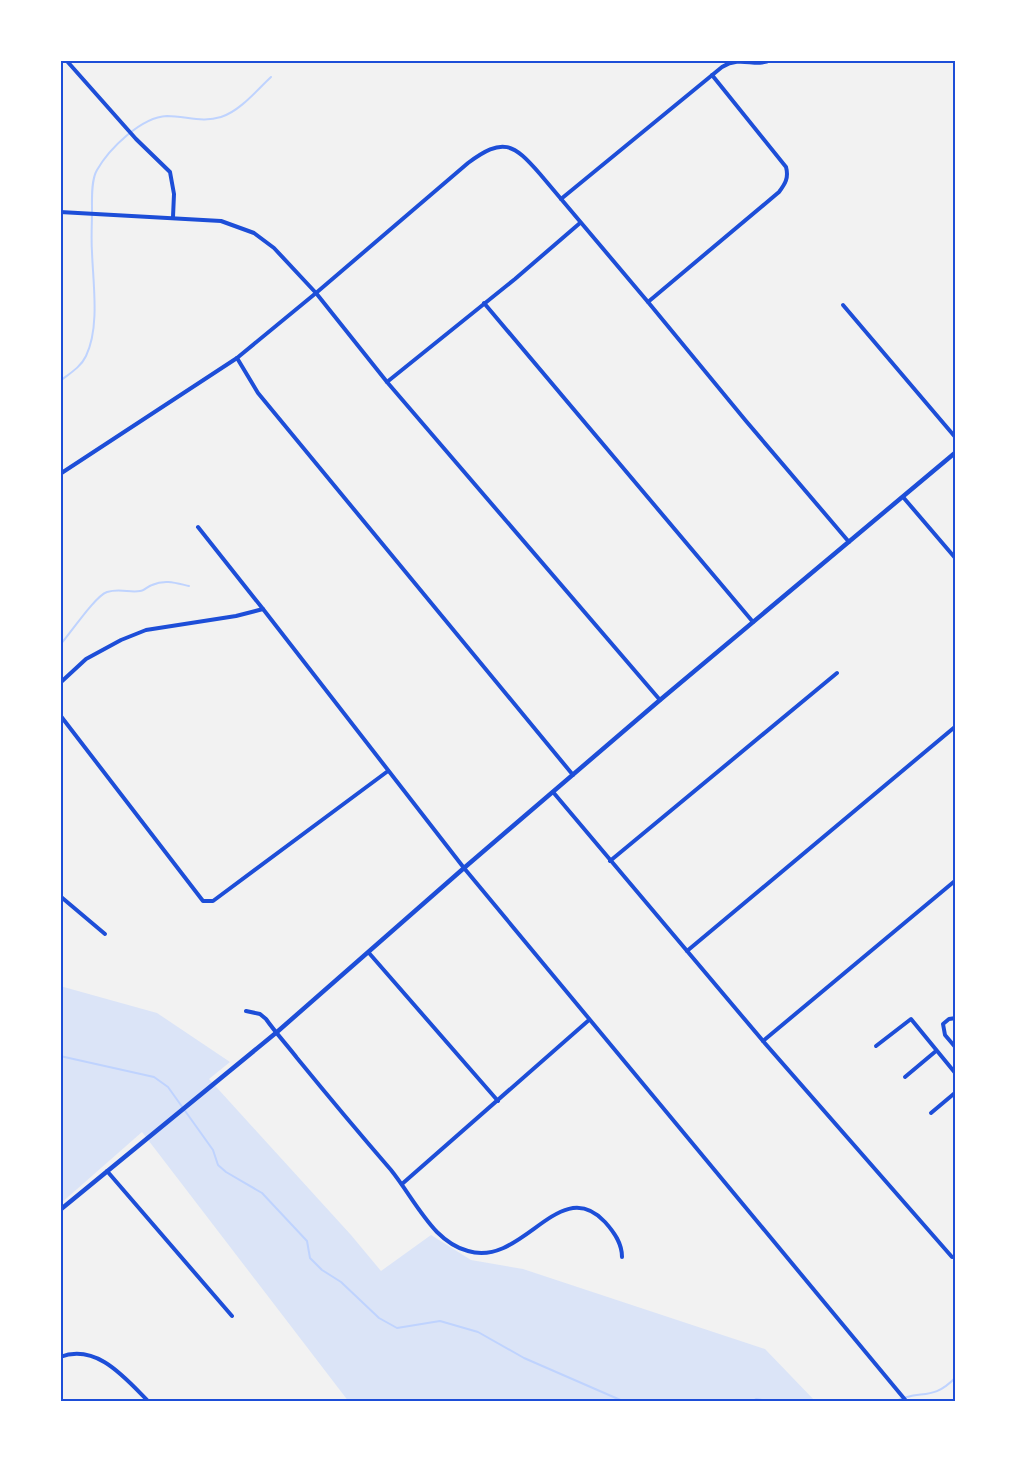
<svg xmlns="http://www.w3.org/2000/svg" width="1016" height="1462" viewBox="0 0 1016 1462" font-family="Overpass,sans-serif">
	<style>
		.green { fill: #dbe4f7 }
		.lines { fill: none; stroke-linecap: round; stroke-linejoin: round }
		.stream { stroke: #bfd3fe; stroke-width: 2 }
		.minor { stroke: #1d4ed8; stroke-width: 4 }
		.tertiary { stroke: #1d4ed8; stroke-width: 4.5 }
		.neatline { fill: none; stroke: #1d4ed8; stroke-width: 2 }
	</style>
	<rect width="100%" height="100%" fill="#f2f2f2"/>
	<path class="green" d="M 60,986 L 157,1013 L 230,1062 L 209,1079 L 351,1235 L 381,1271 L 431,1235 L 471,1260 L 523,1269 L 765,1349 L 816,1402 L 349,1402 L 142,1132 L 60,1204 Z"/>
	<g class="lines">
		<g class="stream">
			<path d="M 60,381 C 69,374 81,367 86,356 C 100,327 93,283 92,252 C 91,238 92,224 92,210 C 92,199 91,180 97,170 C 109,149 141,117 167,116 C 186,116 202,123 221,117 C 240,111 257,90 271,77"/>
			<path d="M 60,645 C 70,634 95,596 107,592 C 120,588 130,593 140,591 C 144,591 148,586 152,585 C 165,579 176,583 189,586"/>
			<path d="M 60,1056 L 154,1077 L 168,1087 L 213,1150 L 218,1165 L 226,1172 L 262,1193 L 307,1241 L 310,1258 L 322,1270 L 341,1282 L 379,1318 L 397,1328 L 440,1321 L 478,1332 L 524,1358 L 625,1402"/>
			<path d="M 751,1402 L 756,1399 L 774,1402"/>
			<path d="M 894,1402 C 921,1388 931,1403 956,1377"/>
		</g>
		<g class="minor">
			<path d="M 66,60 L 136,139 L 170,172 L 174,194 L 173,217"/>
			<path d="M 561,199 L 722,67 C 742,55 754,68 771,60"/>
			<path d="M 60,212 L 221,221 L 254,233 L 274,248 L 316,293 L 387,382 L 660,700"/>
			<path d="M 648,302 L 779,192 C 785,184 789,178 786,167 L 712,75"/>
			<path d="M 484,303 L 753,622"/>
			<path d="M 843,305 L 956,438"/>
			<path d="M 237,358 L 258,393 L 573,775"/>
			<path d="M 387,382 L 515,279 L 580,223"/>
			<path d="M 60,474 L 237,358 L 316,293 L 468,163 C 503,137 513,143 540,174 L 648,302 L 746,421 L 849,542"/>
			<path d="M 903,497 L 956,559"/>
			<path d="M 198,527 L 263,609 L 464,868 L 907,1402"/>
			<path d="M 60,683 L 86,659 L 121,640 L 146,630 L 236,616 L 263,609"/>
			<path d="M 60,715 L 203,901 L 213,901 L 388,771"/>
			<path d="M 553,792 L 763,1041 L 952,1257"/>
			<path d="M 610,861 L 837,673"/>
			<path d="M 60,896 L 105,934"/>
			<path d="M 687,951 L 956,726"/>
			<path d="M 369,953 L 498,1101"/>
			<path d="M 246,1011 L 260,1014 L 266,1019 C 275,1032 287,1045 297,1058 C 328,1096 359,1133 391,1170 C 407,1190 419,1213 437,1232 C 446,1241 456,1248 468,1251 C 523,1268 559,1173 605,1222 C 614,1232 622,1243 622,1257"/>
			<path d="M 956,1018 L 949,1019 L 943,1024 L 945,1035 L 956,1048"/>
			<path d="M 763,1041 L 956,880"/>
			<path d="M 876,1046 L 911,1019 L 956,1074"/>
			<path d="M 905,1077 L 936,1051"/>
			<path d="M 931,1113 L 956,1092"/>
			<path d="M 107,1171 L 232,1316"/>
			<path d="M 402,1184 L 589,1020"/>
			<path d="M 60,1357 C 97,1343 125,1378 149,1402"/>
		</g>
		<path class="tertiary" d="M 60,1210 L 277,1032 L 464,868 L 660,700 L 956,452"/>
	</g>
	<rect width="1016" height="1462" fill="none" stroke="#ffffff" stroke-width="123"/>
	<rect x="62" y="62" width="892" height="1338" class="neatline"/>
</svg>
